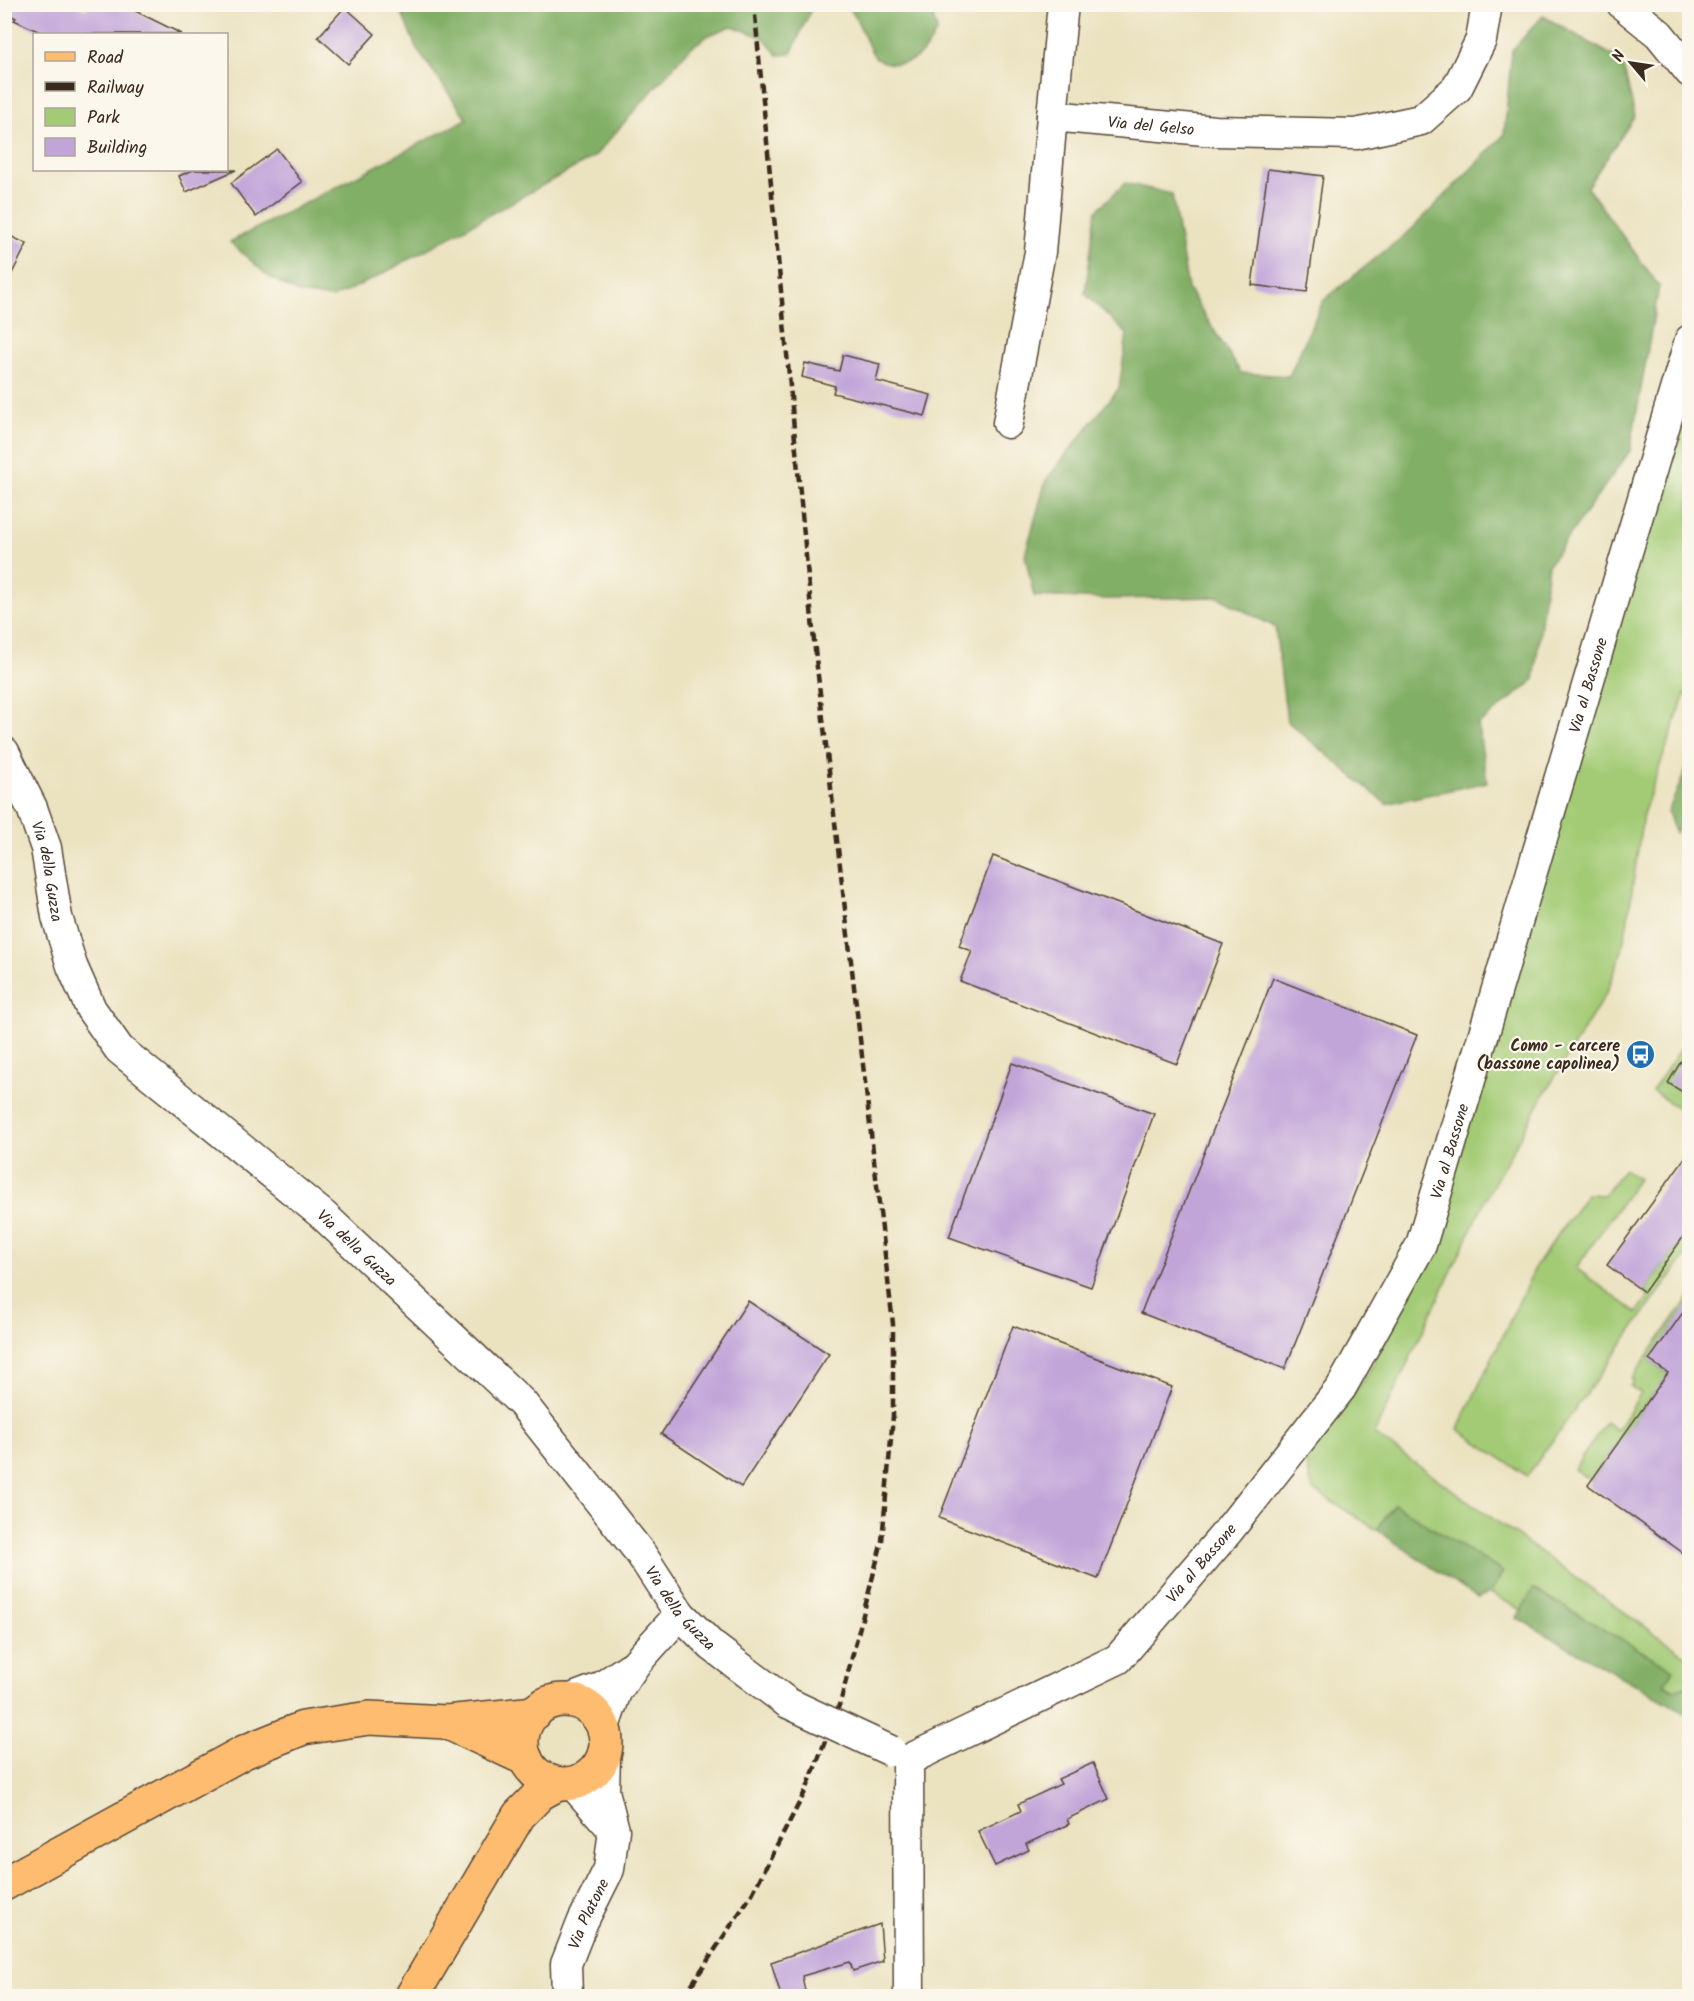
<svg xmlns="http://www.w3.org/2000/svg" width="1694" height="2001" viewBox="0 0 1694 2001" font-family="Kalam,sans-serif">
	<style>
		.green { fill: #a3cb75; stroke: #6f7a4a; stroke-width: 1.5 }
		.forest { fill: #82af66; stroke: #5e6c42; stroke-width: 1.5 }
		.building { fill: #c1a5d9 }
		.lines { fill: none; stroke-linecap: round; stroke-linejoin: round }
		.minor-casing { stroke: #554636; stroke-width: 33 }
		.major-casing { stroke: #554636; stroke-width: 36 }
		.highway-casing { stroke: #554636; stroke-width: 36 }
		.minor { stroke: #fff; stroke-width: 30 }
		.major { stroke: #febc70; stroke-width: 33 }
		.highway { stroke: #febc70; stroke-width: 33 }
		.rail { stroke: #3b2a1e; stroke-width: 4.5; stroke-dasharray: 9 4.5; stroke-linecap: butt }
		.minor-bridge-casing { stroke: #554636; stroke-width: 33; stroke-linecap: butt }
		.minor-bridge { stroke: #fff; stroke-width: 30 }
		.labels { text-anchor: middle; stroke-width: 4.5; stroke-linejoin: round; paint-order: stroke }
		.street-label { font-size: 16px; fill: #3b2a1e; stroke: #fbf7ec }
		.poi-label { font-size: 16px; font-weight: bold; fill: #3b2a1e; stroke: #fbf7ec; text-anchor: end }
	</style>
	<rect width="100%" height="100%" fill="#fbf7ec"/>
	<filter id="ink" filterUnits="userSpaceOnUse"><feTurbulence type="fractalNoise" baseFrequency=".0167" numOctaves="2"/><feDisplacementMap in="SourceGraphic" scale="12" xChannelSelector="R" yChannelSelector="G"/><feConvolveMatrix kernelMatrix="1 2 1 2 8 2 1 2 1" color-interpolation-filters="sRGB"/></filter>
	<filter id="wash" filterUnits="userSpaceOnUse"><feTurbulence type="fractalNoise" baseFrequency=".008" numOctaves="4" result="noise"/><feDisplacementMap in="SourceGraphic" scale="24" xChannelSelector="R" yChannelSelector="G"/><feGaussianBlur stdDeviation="1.35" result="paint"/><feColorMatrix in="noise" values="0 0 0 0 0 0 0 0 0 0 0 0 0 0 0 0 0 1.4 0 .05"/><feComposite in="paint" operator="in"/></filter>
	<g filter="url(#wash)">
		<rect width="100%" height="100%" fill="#ebe2c0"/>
		<g class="green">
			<path d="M 1689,387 L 1689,696 L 1685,694 L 1643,814 L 1627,925 L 1621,954 L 1608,990 L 1545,1093 L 1488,1194 L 1374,1434 L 1689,1658 L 1689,1685 L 1674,1690 L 1664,1684 L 1672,1669 L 1534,1589 L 1521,1610 L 1490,1593 L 1502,1572 L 1394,1504 L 1377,1530 L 1313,1490 L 1303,1452 L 1345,1405 L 1368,1373 L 1425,1265 Z"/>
			<path d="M 1689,1037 L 1690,1110 L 1687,1114 L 1652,1091 Z"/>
			<path d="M 1624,1169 L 1638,1179 L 1576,1268 L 1637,1313 L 1649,1296 L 1644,1292 L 1689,1229 L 1689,1251 L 1527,1476 L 1458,1429 L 1537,1264 L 1587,1194 L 1604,1195 Z"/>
			<path d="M 1689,1297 L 1689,1304 L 1650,1360 L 1689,1389 L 1689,1419 L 1653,1394 L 1591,1481 L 1574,1469 L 1606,1422 L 1617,1430 L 1641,1393 L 1630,1386 L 1634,1381 L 1631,1379 Z"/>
		</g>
		<g class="forest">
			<path d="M 398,5 L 813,5 L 791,54 L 778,55 L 764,38 L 732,26 L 709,35 L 689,49 L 594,157 L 373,279 L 332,298 L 298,293 L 269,277 L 230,242 L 467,119 L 417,49 Z"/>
			<path d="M 847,5 L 930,5 L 937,31 C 926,52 914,67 888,63 C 881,62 876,60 873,54 C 863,37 860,20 847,5 Z"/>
			<path d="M 1543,16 L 1622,61 L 1635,116 L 1587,187 L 1659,286 L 1630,451 L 1548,565 L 1534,680 L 1478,725 L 1487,782 L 1386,804 L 1287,721 L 1275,627 L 1218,597 L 1107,599 L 1034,596 L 1025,555 L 1046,480 L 1119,388 L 1127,334 L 1085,294 L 1096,211 L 1125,183 L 1172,194 L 1188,289 L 1241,373 L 1289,376 L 1323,301 L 1412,229 L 1504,135 L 1512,50 Z"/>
			<path d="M 1689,763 L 1689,810 L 1675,833 L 1668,812 Z"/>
			<path d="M 1394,1504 L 1503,1572 L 1490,1593 L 1477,1598 L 1377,1530 Z"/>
			<path d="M 1533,1589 L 1673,1669 L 1664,1684 L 1674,1690 L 1689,1685 L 1689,1715 L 1517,1618 Z"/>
		</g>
		<g id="blocks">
			<g class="building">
				<path d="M 4,4 L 74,4 L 86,10 L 89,4 L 121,4 L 182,34 L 44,34 L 14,20 L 16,18 L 4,12 Z"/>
				<path d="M 345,7 L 375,34 L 348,64 L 318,37 Z"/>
				<path d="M 277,149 L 302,182 L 256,217 L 231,183 Z"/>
				<path d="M 1268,169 L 1323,176 L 1307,292 L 1252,285 Z"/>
				<path d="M 193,170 L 236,170 L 186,192 L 179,176 Z"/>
				<path d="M 4,233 L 27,244 L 4,289 Z"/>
				<path d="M 843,355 L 880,364 L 876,381 L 931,395 L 925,416 L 833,393 L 835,386 L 802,377 L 805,363 L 839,371 Z"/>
				<path d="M 993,856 L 1223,944 L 1177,1064 L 960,981 L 972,951 L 959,946 Z"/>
				<path d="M 1273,978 L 1417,1035 L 1285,1369 L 1141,1313 Z"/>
				<path d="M 1689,1048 L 1689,1096 L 1668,1083 Z"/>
				<path d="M 1012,1063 L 1154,1114 L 1091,1287 L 949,1237 Z"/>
				<path d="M 1689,1152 L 1689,1229 L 1644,1292 L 1607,1265 Z"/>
				<path d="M 748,1301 L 829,1354 L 741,1487 L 661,1434 Z"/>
				<path d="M 1689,1304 L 1689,1557 L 1588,1485 L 1668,1373 L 1649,1360 Z"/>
				<path d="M 1013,1326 L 1172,1387 L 1098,1579 L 939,1518 Z"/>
				<path d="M 1093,1763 L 1109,1799 L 1067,1819 L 1069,1824 L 1026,1844 L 1029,1850 L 995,1866 L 978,1831 L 1021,1811 L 1018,1804 L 1061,1784 L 1058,1779 Z"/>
				<path d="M 880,1924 L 883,1961 L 853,1971 L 850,1962 L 802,1976 L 806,1996 L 781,1996 L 771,1962 Z"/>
			</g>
		</g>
	</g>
	<g filter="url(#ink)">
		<use href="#blocks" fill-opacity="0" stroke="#554636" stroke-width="1.5"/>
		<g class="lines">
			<defs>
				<g id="minor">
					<path d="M 1622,4 L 1659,34 L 1690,72"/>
					<path d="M 1052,116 L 1063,4"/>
					<path id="s1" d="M 1008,423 L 1040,252 L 1052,116 L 1215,131 L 1356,134 L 1421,120 L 1457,88 L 1481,40 L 1487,4"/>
					<path id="s2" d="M 4,752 L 32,808 L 46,848 L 57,917 L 72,966 L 91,1009 L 119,1049 L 323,1215 L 522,1403 L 641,1554 L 680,1614 L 712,1646 L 788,1703"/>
					<path d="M 568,1700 L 600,1688 L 629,1668"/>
					<path d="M 604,1727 L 616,1692 L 636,1663 L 680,1614"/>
					<path id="s3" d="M 908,1760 L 1118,1659 L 1228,1531 L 1341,1388 L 1421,1245 L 1690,340"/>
					<path d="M 908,1760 L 909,1996"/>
					<path d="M 573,1784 L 610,1826"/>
					<path id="s4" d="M 567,1996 L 566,1964 L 583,1921 L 609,1869 L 614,1830 L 604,1791 L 605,1755"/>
				</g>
				<g id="major">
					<circle cx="564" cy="1742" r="42"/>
					<path d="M 446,1722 L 526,1759"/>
					<path d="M 4,1884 L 244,1752 L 303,1728 L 369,1718 L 446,1722 L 535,1713"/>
				</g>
				<path id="highway" d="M 412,1996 L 519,1815 L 541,1793 L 558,1784"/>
			</defs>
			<use href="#minor" class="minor-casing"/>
			<use href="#major" class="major-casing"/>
			<use href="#highway" class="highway-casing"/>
			<use href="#minor" class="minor"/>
			<use href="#major" class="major"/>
			<use href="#highway" class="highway"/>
			<path class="rail" d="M 684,1996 L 752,1894 L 807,1788 L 841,1700 L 882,1541 L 893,1416 L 893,1324 L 814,641 L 754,4"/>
			<defs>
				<path id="minor-bridge" d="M 788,1703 L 891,1751"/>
			</defs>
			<use href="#minor-bridge" class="minor-bridge-casing"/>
			<use href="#minor-bridge" class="minor-bridge"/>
		</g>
	</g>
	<defs>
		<symbol id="bus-disc" viewBox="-11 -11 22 22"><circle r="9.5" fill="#1f6fb2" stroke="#fbf7ec"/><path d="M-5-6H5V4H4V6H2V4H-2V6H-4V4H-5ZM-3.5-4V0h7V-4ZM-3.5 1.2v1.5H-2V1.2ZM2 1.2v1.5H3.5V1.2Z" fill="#fff"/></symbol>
	</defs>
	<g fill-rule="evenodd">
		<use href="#bus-disc" x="1624" y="1038" width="33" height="33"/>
	</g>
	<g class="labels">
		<g class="street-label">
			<text dy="6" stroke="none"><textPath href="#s1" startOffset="410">Via del Gelso</textPath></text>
			<text dy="6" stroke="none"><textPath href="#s3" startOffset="1332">Via al Bassone</textPath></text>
			<text dy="6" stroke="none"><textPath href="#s2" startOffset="128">Via della Guzza</textPath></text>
			<text dy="6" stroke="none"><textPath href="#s3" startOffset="846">Via al Bassone</textPath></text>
			<text dy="6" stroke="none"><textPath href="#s2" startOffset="632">Via della Guzza</textPath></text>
			<text dy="6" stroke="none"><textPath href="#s3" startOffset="360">Via al Bassone</textPath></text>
			<text dy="6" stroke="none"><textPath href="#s2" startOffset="1118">Via della Guzza</textPath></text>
			<text dy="6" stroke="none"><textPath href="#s4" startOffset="87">Via Platone</textPath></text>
		</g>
		<g class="poi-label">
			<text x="1620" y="1051">Como - carcere<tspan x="1620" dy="18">(bassone capolinea)</tspan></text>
		</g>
	</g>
	<rect width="1694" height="2001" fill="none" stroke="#fbf7ec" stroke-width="24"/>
	<rect x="33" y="33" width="195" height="138" fill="#fbf7ec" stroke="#aea59a" stroke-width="1.5"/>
	<rect x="45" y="52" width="30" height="9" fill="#febc70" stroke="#aea59a" stroke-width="1.5"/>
	<text x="87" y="63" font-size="18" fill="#3b2a1e">Road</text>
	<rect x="45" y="82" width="30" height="9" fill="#3b2a1e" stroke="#aea59a" stroke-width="1.5"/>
	<text x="87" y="93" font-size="18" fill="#3b2a1e">Railway</text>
	<rect x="45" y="108" width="30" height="18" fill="#a3cb75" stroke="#aea59a" stroke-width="1.5"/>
	<text x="87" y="123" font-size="18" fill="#3b2a1e">Park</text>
	<rect x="45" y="138" width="30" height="18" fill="#c1a5d9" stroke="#aea59a" stroke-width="1.5"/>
	<text x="87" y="153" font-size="18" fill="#3b2a1e">Building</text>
	<g transform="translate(1631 63) rotate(299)" stroke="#fbf7ec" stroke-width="4.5" paint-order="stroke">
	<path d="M0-4.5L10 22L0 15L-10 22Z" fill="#3b2a1e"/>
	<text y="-9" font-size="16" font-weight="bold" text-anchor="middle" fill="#3b2a1e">N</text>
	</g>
</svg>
